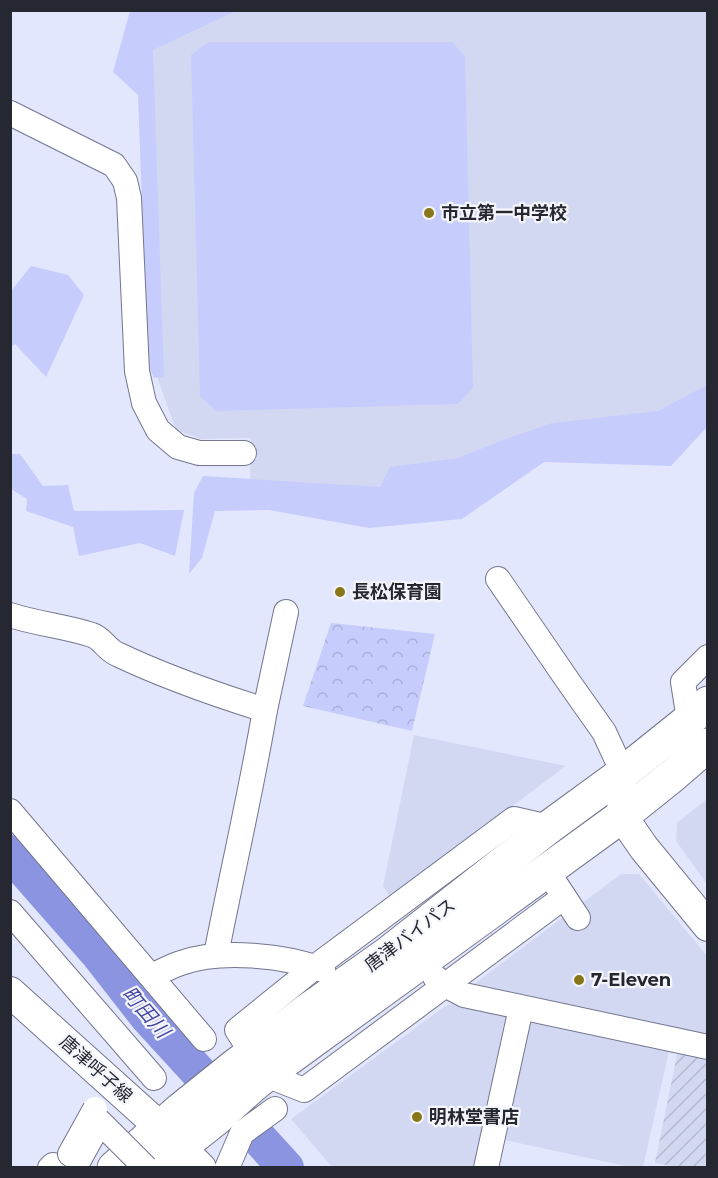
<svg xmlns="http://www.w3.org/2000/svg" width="718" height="1178" viewBox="0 0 718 1178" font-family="Montserrat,'Noto Sans JP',sans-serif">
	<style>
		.built { fill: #d3d8f2 }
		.industrial { fill: url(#industrial-furrows) }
		.green { fill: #c6cdfc }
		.park { fill: url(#park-crowns) }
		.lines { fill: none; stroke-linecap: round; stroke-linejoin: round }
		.stream { stroke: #8b94e1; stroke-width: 6 }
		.river { stroke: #8b94e1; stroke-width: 36 }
		.minor-casing { stroke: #73768e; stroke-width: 26 }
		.major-casing { stroke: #73768e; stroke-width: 32 }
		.highway-casing { stroke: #73768e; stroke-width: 35 }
		.minor { stroke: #fff; stroke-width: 24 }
		.major { stroke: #fff; stroke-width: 30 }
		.highway { stroke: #fff; stroke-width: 33 }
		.minor-bridge-casing { stroke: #73768e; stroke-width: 26; stroke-linecap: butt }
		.minor-bridge { stroke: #fff; stroke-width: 24 }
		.poi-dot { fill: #87761a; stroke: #f4f5fb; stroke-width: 2 }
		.labels { text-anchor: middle; stroke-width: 4.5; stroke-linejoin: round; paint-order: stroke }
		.poi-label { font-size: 18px; font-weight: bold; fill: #252731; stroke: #f4f5fb; text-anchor: start }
		.street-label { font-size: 18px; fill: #252731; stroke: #f4f5fb }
		.water-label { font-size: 20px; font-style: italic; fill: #4749a4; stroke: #f4f5fb }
	</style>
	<defs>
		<pattern id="industrial-furrows" width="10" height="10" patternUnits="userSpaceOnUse" patternTransform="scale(1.5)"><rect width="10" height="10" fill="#d3d8f2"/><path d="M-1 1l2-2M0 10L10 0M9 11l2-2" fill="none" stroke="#b5b9d0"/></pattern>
		<pattern id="park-crowns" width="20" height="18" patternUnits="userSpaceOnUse" patternTransform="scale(1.5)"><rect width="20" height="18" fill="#c6cdfc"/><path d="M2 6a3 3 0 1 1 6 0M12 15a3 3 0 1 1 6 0" fill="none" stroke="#aab0d8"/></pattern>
	</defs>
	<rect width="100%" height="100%" fill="#e3e7fd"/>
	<g class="built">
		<path d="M 700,10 L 707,12 L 707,410 L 395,492 L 250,487 L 251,438 L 201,439 L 176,430 L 158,380 L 143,47 L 217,11 Z"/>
		<path d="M 414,735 L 566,766 L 390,897 L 383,886 Z"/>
		<path d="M 707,799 L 707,884 L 676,841 L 677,823 Z"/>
		<path d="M 621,874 L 639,874 L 707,956 L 707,1036 L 470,987 Z"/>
		<path d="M 458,1003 L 514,1015 L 479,1167 L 332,1167 L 291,1119 L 447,1005 Z"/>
		<path d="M 526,1020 L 669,1051 L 643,1167 L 630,1167 L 500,1139 Z"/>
	</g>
	<path class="industrial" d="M 678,1050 L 707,1056 L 707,1167 L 678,1167 L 655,1163 Z"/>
	<g class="green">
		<path d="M 130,11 L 236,11 L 153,50 L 164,377 L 154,378 L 148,365 L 138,95 L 113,72 Z"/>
		<path d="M 208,42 L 452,42 L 465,56 L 473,388 L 458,404 L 216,411 L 200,396 L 191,55 Z"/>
		<path d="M 31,266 L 68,275 L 84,295 L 46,377 L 15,344 L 11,347 L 11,291 Z"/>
		<path d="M 707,383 L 707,427 L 671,466 L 544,462 L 462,519 L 369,528 L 269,510 L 215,511 L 202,558 L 189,574 L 194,493 L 203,476 L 380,487 L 390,467 L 458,458 L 503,440 L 552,423 L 658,411 L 705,386 Z"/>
		<path d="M 10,454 L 20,454 L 43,486 L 68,485 L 74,511 L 184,510 L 175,556 L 140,543 L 79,556 L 73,527 L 26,511 L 27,499 L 11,489 Z"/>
	</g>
	<path class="park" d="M 331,623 L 435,634 L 412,731 L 303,706 Z"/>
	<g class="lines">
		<path class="stream" d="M 10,858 L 13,855"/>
		<path class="river" d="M 10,853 L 97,952 L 147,1016 L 286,1168"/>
		<defs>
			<g id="minor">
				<path d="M 10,113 L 114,165 L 125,181 L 129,198 L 137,371 L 144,403 L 158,430 L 178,447 L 199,453 L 244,453"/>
				<path d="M 498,579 L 568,681 L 604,732 L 623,773"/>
				<path d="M 10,615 C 37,624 65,626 92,635 C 102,638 107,650 117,654 C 165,677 214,694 265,710 C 251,792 232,873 216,955"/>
				<path d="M 265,710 L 286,612"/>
				<path d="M 689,720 L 683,682 L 708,657"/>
				<path d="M 10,811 L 204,1039"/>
				<path d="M 555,883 L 578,918"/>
				<path d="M 10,912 L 154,1078"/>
				<path d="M 151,976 C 161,972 171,966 181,963 C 220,949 285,955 323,970"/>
				<path d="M 435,977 L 445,985 L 464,995 L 708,1047"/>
				<path d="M 252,1053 L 237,1030 L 315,967 L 514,819 L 549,827"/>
				<path d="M 266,1075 L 304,1090 L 564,897"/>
				<path d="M 50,1168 L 53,1165 L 56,1168"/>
				<path d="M 227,1168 L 242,1133 L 275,1109"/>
				<path d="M 486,1168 L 521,1008"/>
			</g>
			<g id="major">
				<path d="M 623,793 L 622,816 L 644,848 L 708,926"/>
				<path d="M 10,992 L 160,1127 L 201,1168"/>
			</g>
			<g id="highway">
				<path d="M 114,1168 L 181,1109 L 232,1068 L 305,1012 L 387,954 L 549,827 L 623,773 L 689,720 L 708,703"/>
				<path d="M 154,1168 L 216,1119 L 250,1088 L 266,1075 L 622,816 L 672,776 L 708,745"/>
			</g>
		</defs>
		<use href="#minor" class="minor-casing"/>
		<use href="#major" class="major-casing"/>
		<use href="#highway" class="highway-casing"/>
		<use href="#minor" class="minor"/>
		<use href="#major" class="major"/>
		<use href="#highway" class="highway"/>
		<defs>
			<path id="minor-bridge" d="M 95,1109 L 70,1154 L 79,1160 L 100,1122 L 146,1168"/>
		</defs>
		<use href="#minor-bridge" class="minor-bridge-casing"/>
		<use href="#minor-bridge" class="minor-bridge"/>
	</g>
	<g class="poi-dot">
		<circle cx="429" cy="213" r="6"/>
		<circle cx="340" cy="592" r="6"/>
		<circle cx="579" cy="980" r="6"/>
		<circle cx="417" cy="1117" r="6"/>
	</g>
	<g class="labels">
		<g class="poi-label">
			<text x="441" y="219">市立第一中学校</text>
			<text x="352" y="598">長松保育園</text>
			<text x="591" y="986">7-Eleven</text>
			<text x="429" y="1123">明林堂書店</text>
		</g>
		<g class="street-label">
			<text transform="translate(410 935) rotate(-37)" y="6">唐津バイパス</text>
			<text transform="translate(96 1069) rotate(42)" y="6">唐津呼子線</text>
		</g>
		<g class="water-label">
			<text transform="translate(146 1012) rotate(49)" y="7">町田川</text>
		</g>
	</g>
	<rect width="718" height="1178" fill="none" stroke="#252731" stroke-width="24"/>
</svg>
